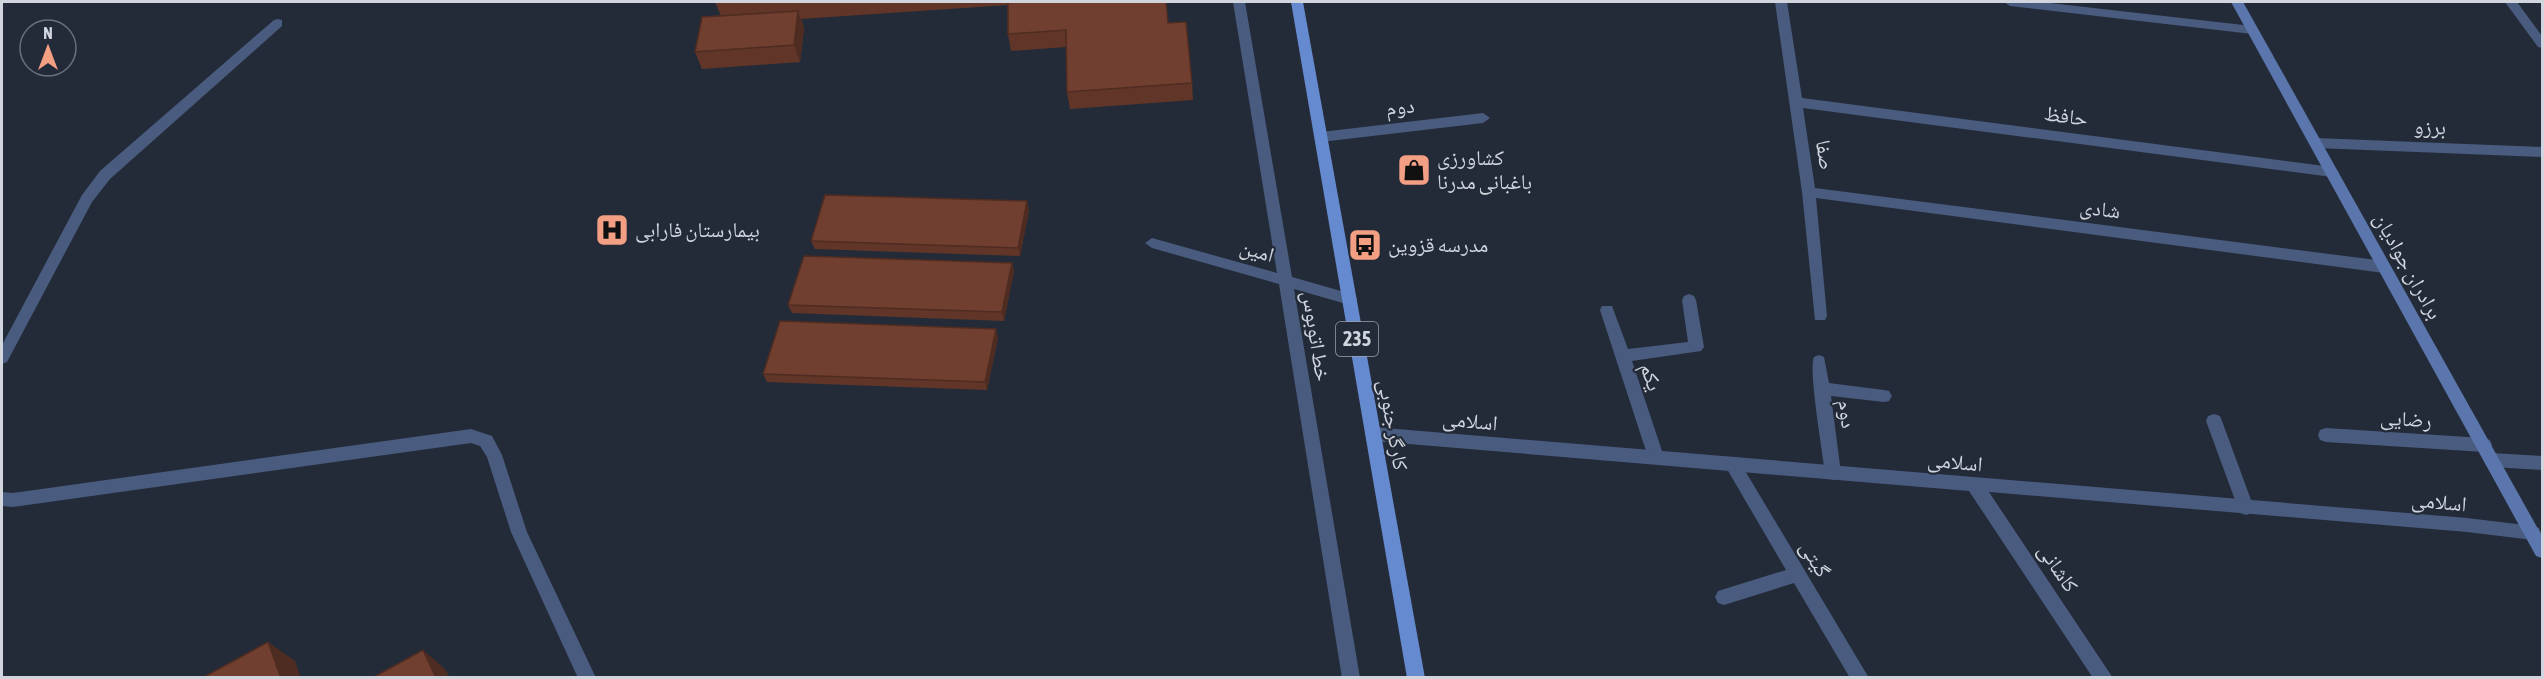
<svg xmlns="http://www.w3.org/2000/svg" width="2544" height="679" viewBox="0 0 2544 679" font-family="'Asap Condensed','Noto Naskh Arabic',sans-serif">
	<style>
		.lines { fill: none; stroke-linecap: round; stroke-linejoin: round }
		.lane { fill: #495b7e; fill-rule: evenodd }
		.street { fill: #495b7e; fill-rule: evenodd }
		.secondary { fill: #5a76ac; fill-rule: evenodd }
		.primary { fill: #668ad0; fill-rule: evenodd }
		.wall { fill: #613628 }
		.shaded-wall { fill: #4f2c21 }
		.building { fill: #713f2f; stroke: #4f2c21; stroke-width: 1.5 }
		.labels { text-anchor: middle; stroke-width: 4.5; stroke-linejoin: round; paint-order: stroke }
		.shield { fill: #242b38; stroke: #9ca2ac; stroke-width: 1.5 }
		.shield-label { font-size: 20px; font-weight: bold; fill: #d0d5de }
		.street-label { font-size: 21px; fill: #d0d5de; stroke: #242b38 }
		.poi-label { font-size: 21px; fill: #d0d5de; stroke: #242b38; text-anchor: start }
	</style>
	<rect width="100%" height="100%" fill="#242b38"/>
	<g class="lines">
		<g class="lane">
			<path d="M 1233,2 L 1245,2 L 1292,277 L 1355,295 L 1357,299 L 1355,303 L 1350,305 L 1294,289 L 1360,678 L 1342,678 L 1279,284 L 1152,248 L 1145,243 L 1152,238 L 1277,273 Z"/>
			<path d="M 278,19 L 282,20 L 282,26 L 110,179 L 92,202 L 7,362 L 2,364 L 2,345 L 82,195 L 100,171 L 274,20 Z"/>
			<path d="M 1483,113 L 1490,118 L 1483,123 L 1321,142 L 1314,137 L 1321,132 Z"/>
			<path d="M 1689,294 L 1694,296 L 1696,300 L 1704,347 L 1701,351 L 1632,361 L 1664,457 L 1662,462 L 1656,464 L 1650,462 L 1648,457 L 1600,310 L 1602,306 L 1612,306 L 1628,349 L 1688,342 L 1682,300 L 1684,296 Z"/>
			<path d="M 1819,355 L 1824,357 L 1829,383 L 1884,390 L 1889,391 L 1892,396 L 1889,401 L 1884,402 L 1831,396 L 1841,473 L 1839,478 L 1833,480 L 1827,478 L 1825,473 C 1823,454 1808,368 1814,357 Z"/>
			<path d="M 2214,414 L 2220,416 L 2222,421 L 2254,508 L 2252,513 L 2246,515 L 2240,513 L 2238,508 L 2206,421 L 2208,416 Z"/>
			<path d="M 2326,428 L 2484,438 L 2490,440 L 2492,445 L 2490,450 L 2484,452 L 2326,442 L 2320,440 L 2318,435 L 2320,430 Z"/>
			<path d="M 471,429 L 492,436 L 502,455 L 527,532 L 596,678 L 578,678 L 511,532 L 487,457 L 480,446 L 471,443 L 13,507 L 2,506 L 2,492 L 13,493 Z"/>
			<path d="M 2492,453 L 2542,456 L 2542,470 L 2492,467 L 2486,465 L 2484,460 L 2486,455 Z"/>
			<path d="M 1732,457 L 1738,459 L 1869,678 L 1850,678 L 1794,583 L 1724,605 L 1718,603 L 1715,597 L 1718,591 L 1786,570 L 1724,464 L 1726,459 Z"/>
		</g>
		<g class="street">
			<path d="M 1775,2 L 1787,2 L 1802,98 L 2332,167 L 2339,172 L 2332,177 L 1803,108 L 1815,188 L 2384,261 L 2391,267 L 2384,273 L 1816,198 L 1827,316 L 1825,320 L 1815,320 L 1802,192 Z"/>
			<path d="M 2004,2 L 2041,2 L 2252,26 L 2258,30 L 2252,34 L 2010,6 Z"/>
			<path d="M 2505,2 L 2517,2 L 2542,36 L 2542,48 L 2538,47 Z"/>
			<path d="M 2316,138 L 2542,147 L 2542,157 L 2316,148 L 2309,143 Z"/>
			<path d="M 1373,427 L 2467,518 L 2533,526 L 2539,528 L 2541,533 L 2539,538 L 2533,540 L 2467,532 L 1989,492 L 2113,678 L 2093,678 L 1969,491 L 1373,441 L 1367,439 L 1365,434 L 1367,429 Z"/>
		</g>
		<path class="secondary" d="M 2231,2 L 2243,2 L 2542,536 L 2542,558 L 2536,556 Z"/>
		<path class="primary" d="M 1291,2 L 1303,2 L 1425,678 L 1407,678 Z"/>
	</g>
	<g class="wall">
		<path d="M 715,2 L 1166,2 L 1168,23 L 1192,83 L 1193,100 L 1070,109 L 1067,92 L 1066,47 L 1011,51 L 1008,34 L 1008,5 L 801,19 L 804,28 L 800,62 L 702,69 L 695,52 L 721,16 Z"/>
		<path d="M 1029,210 L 1020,256 L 815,249 L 811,241 Z"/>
		<path d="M 1012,263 L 1014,271 L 1004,321 L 792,313 L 788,305 Z"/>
		<path d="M 998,338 L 987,390 L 767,382 L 763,374 Z"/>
	</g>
	<g class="shaded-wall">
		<path d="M 798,11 L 804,28 L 800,62 L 794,45 Z"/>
		<path d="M 1027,201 L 1029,210 L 1020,256 L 1018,248 Z"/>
		<path d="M 1012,263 L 1014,271 L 1004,321 L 1002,312 Z"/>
		<path d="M 996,329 L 998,338 L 987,390 L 985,382 Z"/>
		<path d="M 268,642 L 295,661 L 301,678 L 281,678 Z"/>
		<path d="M 423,650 L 445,669 L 450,678 L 436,678 Z"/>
	</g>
	<g class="building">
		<path d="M 1008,2 L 1166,2 L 1168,23 L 1186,22 L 1192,83 L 1067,92 L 1066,30 L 1008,34 Z"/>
		<path d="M 798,11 L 794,45 L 695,52 L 702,17 Z"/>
		<path d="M 825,195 L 1027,201 L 1018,248 L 811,241 Z"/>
		<path d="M 804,256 L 1012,263 L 1002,312 L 788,305 Z"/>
		<path d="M 780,321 L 996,329 L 985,382 L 763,374 Z"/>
		<path d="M 268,642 L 281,678 L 202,678 Z"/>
		<path d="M 423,650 L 436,678 L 372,678 Z"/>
	</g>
	<defs>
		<symbol id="shop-square" viewBox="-11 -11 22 22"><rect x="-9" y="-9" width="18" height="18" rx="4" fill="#f39f84" stroke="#242b38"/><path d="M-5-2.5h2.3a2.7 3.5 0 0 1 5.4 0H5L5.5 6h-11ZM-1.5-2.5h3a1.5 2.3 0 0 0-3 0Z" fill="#111"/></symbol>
		<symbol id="hospital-square" viewBox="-11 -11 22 22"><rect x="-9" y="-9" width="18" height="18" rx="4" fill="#f39f84" stroke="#242b38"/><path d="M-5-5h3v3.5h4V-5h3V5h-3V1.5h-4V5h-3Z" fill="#111"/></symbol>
		<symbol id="bus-square" viewBox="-11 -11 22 22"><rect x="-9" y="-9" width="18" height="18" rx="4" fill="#f39f84" stroke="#242b38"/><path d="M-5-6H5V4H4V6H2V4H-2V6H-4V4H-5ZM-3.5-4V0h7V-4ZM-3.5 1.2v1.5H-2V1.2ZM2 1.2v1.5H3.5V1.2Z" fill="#111"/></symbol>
	</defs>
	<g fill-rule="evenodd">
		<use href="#shop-square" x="1395" y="151" width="38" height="38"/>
		<use href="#hospital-square" x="593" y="211" width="38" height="38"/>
		<use href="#bus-square" x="1346" y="226" width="38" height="38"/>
	</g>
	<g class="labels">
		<rect class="shield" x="1336" y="322" width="42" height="34" rx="4.5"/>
		<g class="shield-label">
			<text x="1357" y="346">235</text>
		</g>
		<g class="street-label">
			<text transform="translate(1400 107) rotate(-6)" y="7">دوم</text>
			<text transform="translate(2066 116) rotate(8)" y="7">حافظ</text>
			<text transform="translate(2430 127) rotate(2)" y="7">برزو</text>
			<text transform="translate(1825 155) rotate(81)" y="7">صفا</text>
			<text transform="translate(2100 209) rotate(7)" y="7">شادی</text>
			<text transform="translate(1257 251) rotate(16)" y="7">امین</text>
			<text transform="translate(2408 266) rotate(61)" y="7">برادران جوادیان</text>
			<text transform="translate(1316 336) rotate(81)" y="7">خط اتوبوس</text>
			<text transform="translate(1651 377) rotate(72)" y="7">یکم</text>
			<text transform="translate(1847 414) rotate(82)" y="7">دوم</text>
			<text transform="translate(2406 419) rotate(4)" y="7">رضایی</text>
			<text transform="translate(1470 421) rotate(5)" y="7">اسلامی</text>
			<text transform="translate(1393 425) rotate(80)" y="7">کارگر جنوبی</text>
			<text transform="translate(1955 462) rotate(5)" y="7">اسلامی</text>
			<text transform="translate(2439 502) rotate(5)" y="7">اسلامی</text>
			<text transform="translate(1815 559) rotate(59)" y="7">گیتی</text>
			<text transform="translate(2058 568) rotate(56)" y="7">کاشانی</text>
		</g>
		<g class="poi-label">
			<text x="1437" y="165">کشاورزی<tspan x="1437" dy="24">باغبانی مدرنا</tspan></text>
			<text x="635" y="237">بیمارستان فارابی</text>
			<text x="1388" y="252">مدرسه قزوین</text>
		</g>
	</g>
	<rect width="2544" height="679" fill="none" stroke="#d0d5de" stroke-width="6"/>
	<g transform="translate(48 48)"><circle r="28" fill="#242b38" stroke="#696f7a" stroke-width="1.5"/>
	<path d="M0-4.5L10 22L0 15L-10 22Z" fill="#f39f84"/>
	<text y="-9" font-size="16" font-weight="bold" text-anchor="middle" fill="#d0d5de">N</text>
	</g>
</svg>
